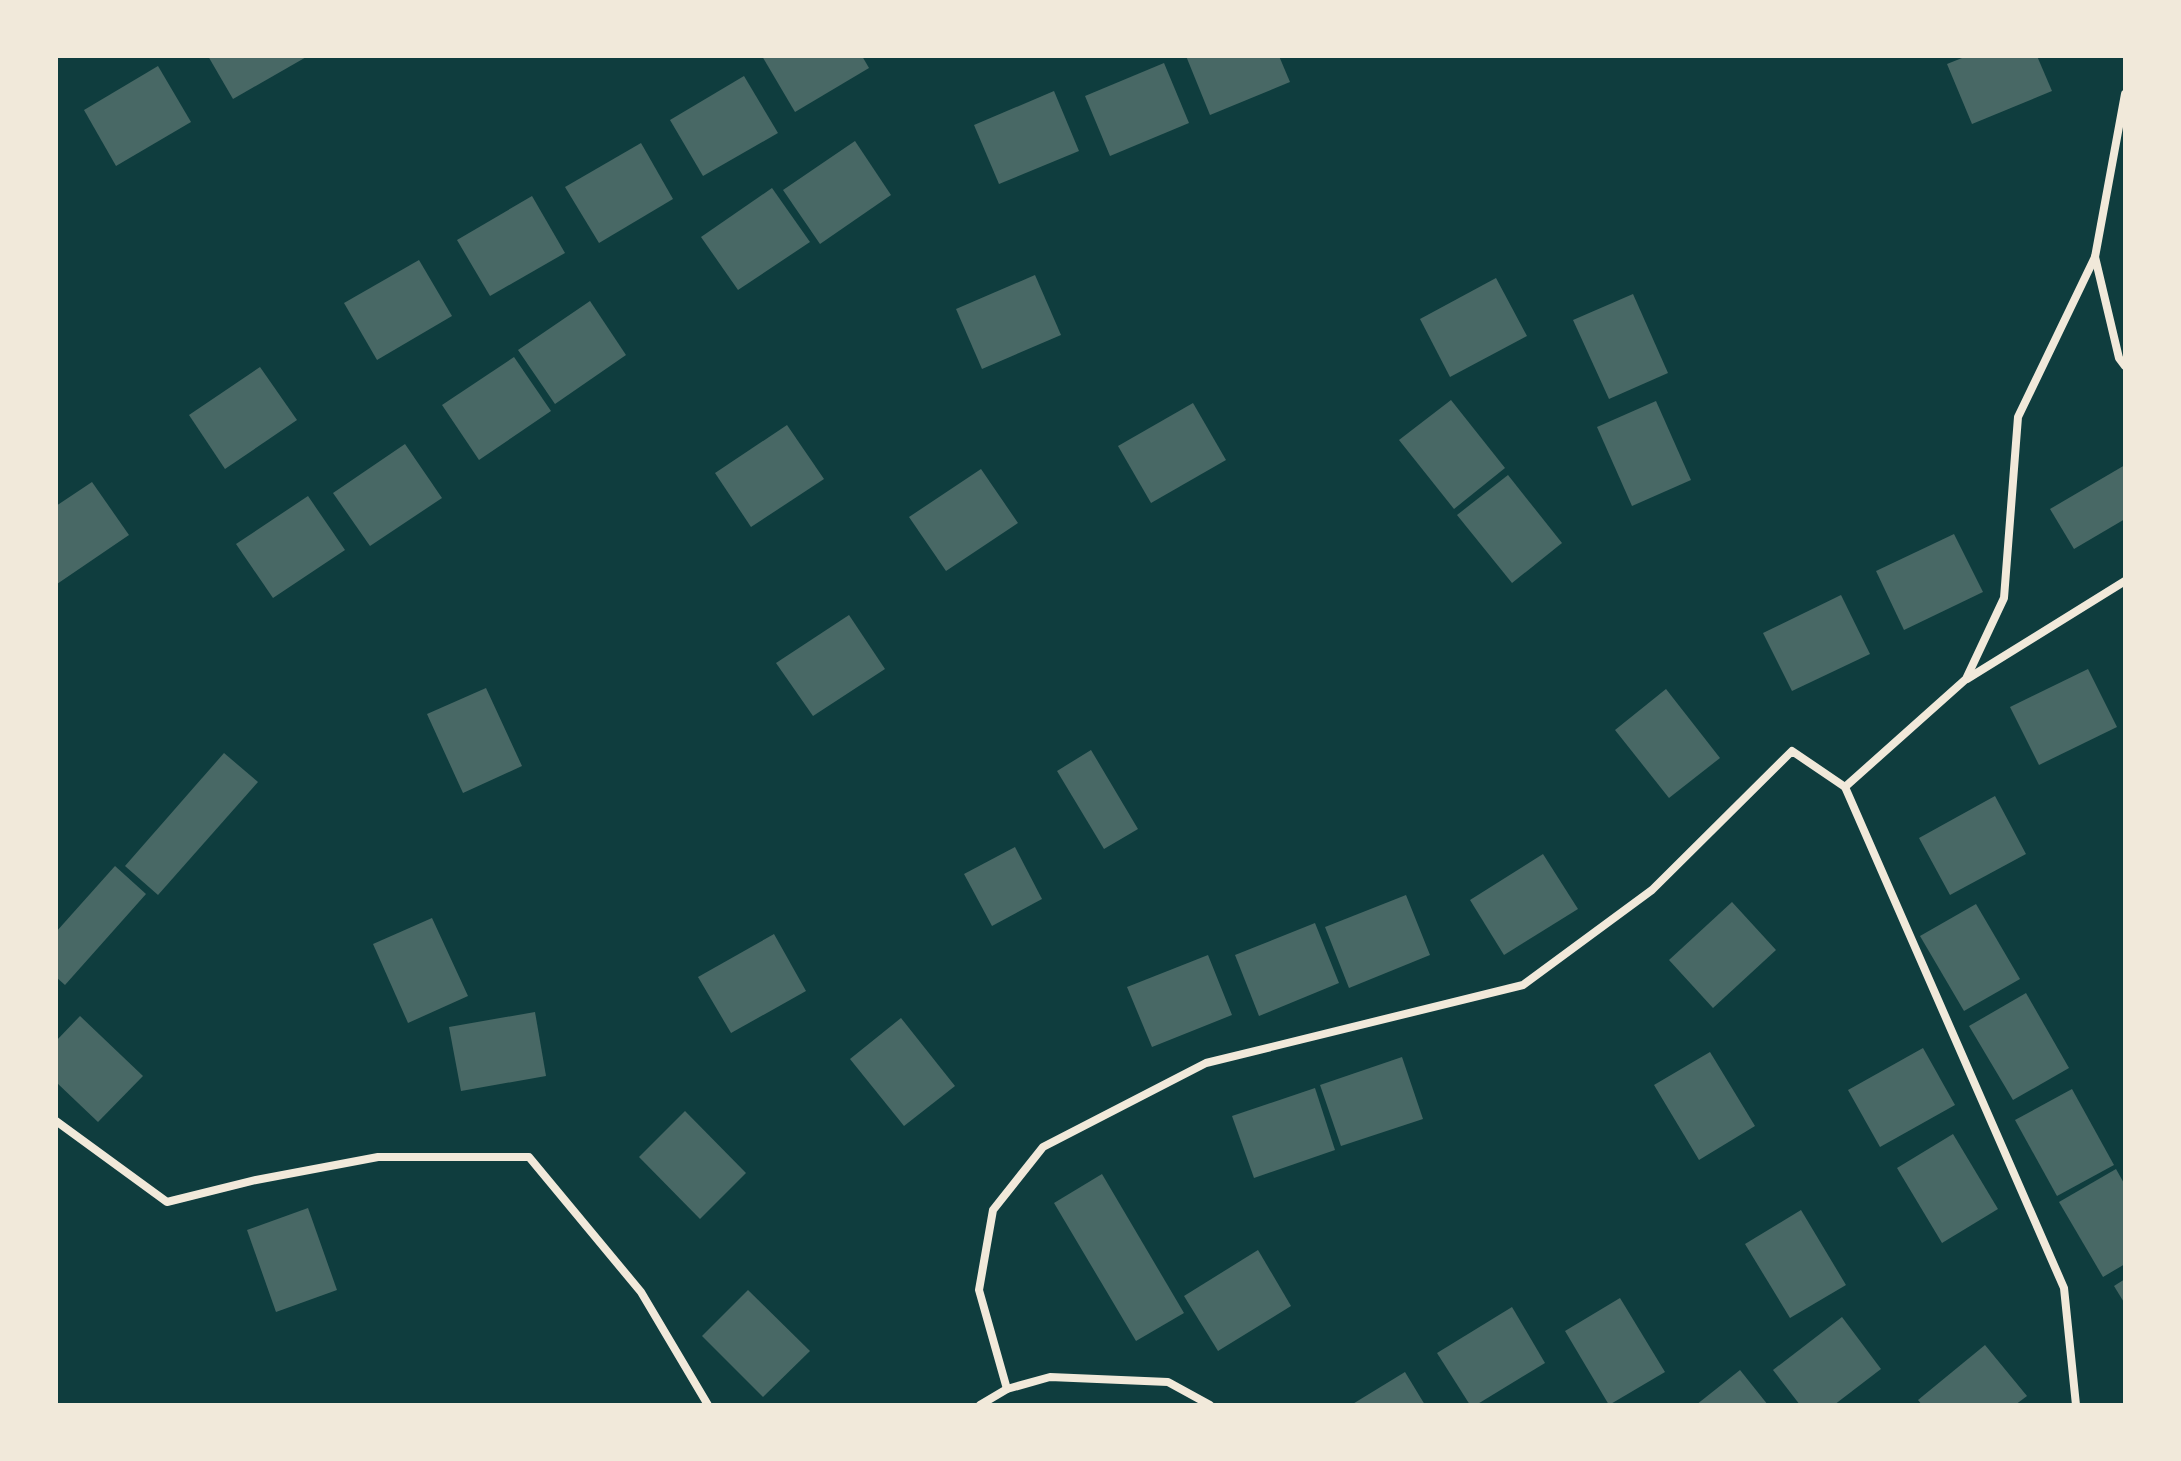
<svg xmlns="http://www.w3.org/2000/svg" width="2181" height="1461" viewBox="0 0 2181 1461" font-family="'Exo 2',sans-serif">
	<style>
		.building { fill: #486865 }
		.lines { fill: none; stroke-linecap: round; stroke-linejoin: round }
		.minor { stroke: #f1e9da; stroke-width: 8 }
	</style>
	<rect width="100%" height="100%" fill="#0f3d3e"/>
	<g class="building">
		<path d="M 208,56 L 308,56 L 233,99 Z"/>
		<path d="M 762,56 L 862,56 L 869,68 L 795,112 Z"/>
		<path d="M 1186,56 L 1279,56 L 1290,82 L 1210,115 Z"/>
		<path d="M 1967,56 L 2037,56 L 2052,91 L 1972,124 L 1947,64 Z"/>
		<path d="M 1164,63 L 1189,123 L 1110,156 L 1085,96 Z"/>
		<path d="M 158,66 L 191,122 L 116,166 L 84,110 Z"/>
		<path d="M 744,76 L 778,133 L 703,176 L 670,120 Z"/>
		<path d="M 1054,91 L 1079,151 L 999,184 L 974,125 Z"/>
		<path d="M 855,141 L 891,195 L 820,244 L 783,190 Z"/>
		<path d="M 641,143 L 673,199 L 599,243 L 565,187 Z"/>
		<path d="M 772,188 L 810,242 L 738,290 L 701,237 Z"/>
		<path d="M 532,196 L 565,253 L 490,296 L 457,240 Z"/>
		<path d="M 419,260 L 452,316 L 377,360 L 344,303 Z"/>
		<path d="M 1035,275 L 1061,335 L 982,369 L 956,309 Z"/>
		<path d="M 1496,278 L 1527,336 L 1450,377 L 1420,319 Z"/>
		<path d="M 1633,294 L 1668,373 L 1609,399 L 1573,320 Z"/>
		<path d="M 590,301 L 626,355 L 555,404 L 518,350 Z"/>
		<path d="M 514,357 L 551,411 L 479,460 L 442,405 Z"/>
		<path d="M 260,367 L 297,420 L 225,469 L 189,415 Z"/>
		<path d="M 1451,400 L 1505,468 L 1454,509 L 1399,440 Z"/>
		<path d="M 1656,401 L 1691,480 L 1632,506 L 1597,427 Z"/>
		<path d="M 1193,403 L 1226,460 L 1151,503 L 1118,446 Z"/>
		<path d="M 787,425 L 824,479 L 751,527 L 715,473 Z"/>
		<path d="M 405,444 L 442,498 L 370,546 L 333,493 Z"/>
		<path d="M 2125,465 L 2125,519 L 2074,549 L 2050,509 Z"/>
		<path d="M 981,469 L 1018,523 L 946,571 L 909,517 Z"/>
		<path d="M 1508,475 L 1562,543 L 1512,583 L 1457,515 Z"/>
		<path d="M 92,482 L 129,535 L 57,584 L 56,506 Z"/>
		<path d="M 308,496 L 345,550 L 273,598 L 236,544 Z"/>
		<path d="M 1954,534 L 1983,592 L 1904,630 L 1876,571 Z"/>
		<path d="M 1841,595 L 1870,654 L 1792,691 L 1763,633 Z"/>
		<path d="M 849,615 L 885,669 L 813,716 L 776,663 Z"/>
		<path d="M 2088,669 L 2117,727 L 2039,765 L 2010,707 Z"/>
		<path d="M 486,688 L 522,766 L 463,793 L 427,714 Z"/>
		<path d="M 1666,689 L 1720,758 L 1669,798 L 1615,730 Z"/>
		<path d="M 1091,750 L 1138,829 L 1104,849 L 1057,771 Z"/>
		<path d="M 224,753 L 258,782 L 158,895 L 125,866 Z"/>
		<path d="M 1995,796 L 2026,854 L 1950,895 L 1919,838 Z"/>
		<path d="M 1015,847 L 1042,899 L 992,926 L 964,874 Z"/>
		<path d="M 1543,854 L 1578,909 L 1504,955 L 1470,900 Z"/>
		<path d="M 115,866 L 146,894 L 65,985 L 56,977 L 56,932 Z"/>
		<path d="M 1406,895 L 1430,955 L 1349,988 L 1325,927 Z"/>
		<path d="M 1732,902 L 1776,950 L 1713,1008 L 1669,960 Z"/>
		<path d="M 1976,904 L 2020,979 L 1964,1011 L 1920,936 Z"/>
		<path d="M 432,918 L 468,996 L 408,1023 L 373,944 Z"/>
		<path d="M 1315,923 L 1339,983 L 1259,1016 L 1235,955 Z"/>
		<path d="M 774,934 L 806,991 L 731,1033 L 698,977 Z"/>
		<path d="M 1208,955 L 1232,1015 L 1152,1047 L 1127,987 Z"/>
		<path d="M 2026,993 L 2069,1068 L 2013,1100 L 1969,1026 Z"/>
		<path d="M 535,1012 L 546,1076 L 461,1091 L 449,1027 Z"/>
		<path d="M 80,1016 L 143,1076 L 98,1122 L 56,1082 L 56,1041 Z"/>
		<path d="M 901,1018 L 955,1086 L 904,1126 L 850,1059 Z"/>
		<path d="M 1923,1048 L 1955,1105 L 1880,1147 L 1848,1090 Z"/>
		<path d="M 1710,1052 L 1755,1126 L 1699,1160 L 1654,1085 Z"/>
		<path d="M 1402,1057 L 1423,1119 L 1341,1146 L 1320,1085 Z"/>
		<path d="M 1315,1088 L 1335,1150 L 1254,1178 L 1232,1116 Z"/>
		<path d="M 2072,1089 L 2114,1165 L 2057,1196 L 2015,1120 Z"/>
		<path d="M 685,1111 L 746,1173 L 700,1219 L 639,1157 Z"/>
		<path d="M 1953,1134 L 1998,1209 L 1942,1243 L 1897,1168 Z"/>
		<path d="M 2116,1169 L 2125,1185 L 2125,1264 L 2103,1277 L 2059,1202 Z"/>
		<path d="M 1102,1174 L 1184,1313 L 1136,1341 L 1054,1203 Z"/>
		<path d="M 308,1208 L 337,1290 L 276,1312 L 247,1230 Z"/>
		<path d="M 1801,1210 L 1846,1285 L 1790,1318 L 1745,1244 Z"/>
		<path d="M 1258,1250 L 1291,1306 L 1218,1351 L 1184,1296 Z"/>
		<path d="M 2125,1279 L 2125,1304 L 2114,1286 Z"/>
		<path d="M 748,1290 L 810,1351 L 763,1397 L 702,1336 Z"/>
		<path d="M 1620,1298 L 1665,1372 L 1609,1405 L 1565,1331 Z"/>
		<path d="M 1512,1307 L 1545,1363 L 1476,1405 L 1470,1405 L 1437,1353 Z"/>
		<path d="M 1842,1317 L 1881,1369 L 1834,1405 L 1800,1405 L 1773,1370 Z"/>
		<path d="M 1985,1345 L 2027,1396 L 2015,1405 L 1922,1405 L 1918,1400 Z"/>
		<path d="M 1740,1370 L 1768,1405 L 1696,1405 Z"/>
		<path d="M 1405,1372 L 1425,1405 L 1351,1405 Z"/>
	</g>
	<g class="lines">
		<g class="minor">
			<path d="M 2095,257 L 2119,358 L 2125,366"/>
			<path d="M 1967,679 L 2125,581"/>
			<path d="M 1845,787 L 1966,679 L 2004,598 L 2018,417 L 2095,257 L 2125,94"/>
			<path d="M 56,1121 L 167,1202 L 256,1180 L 378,1157 L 529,1157 L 641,1292 L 708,1405"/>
			<path d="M 1007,1389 L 979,1290 L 993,1210 L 1043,1147 L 1206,1063 L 1523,985 L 1652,890 L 1792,751 L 1845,787 L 2064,1288 L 2076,1405"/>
			<path d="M 980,1405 L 1007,1389 L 1050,1377 L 1168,1382 L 1210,1405"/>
		</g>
	</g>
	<rect width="2181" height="1461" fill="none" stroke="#f1e9da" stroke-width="116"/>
</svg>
